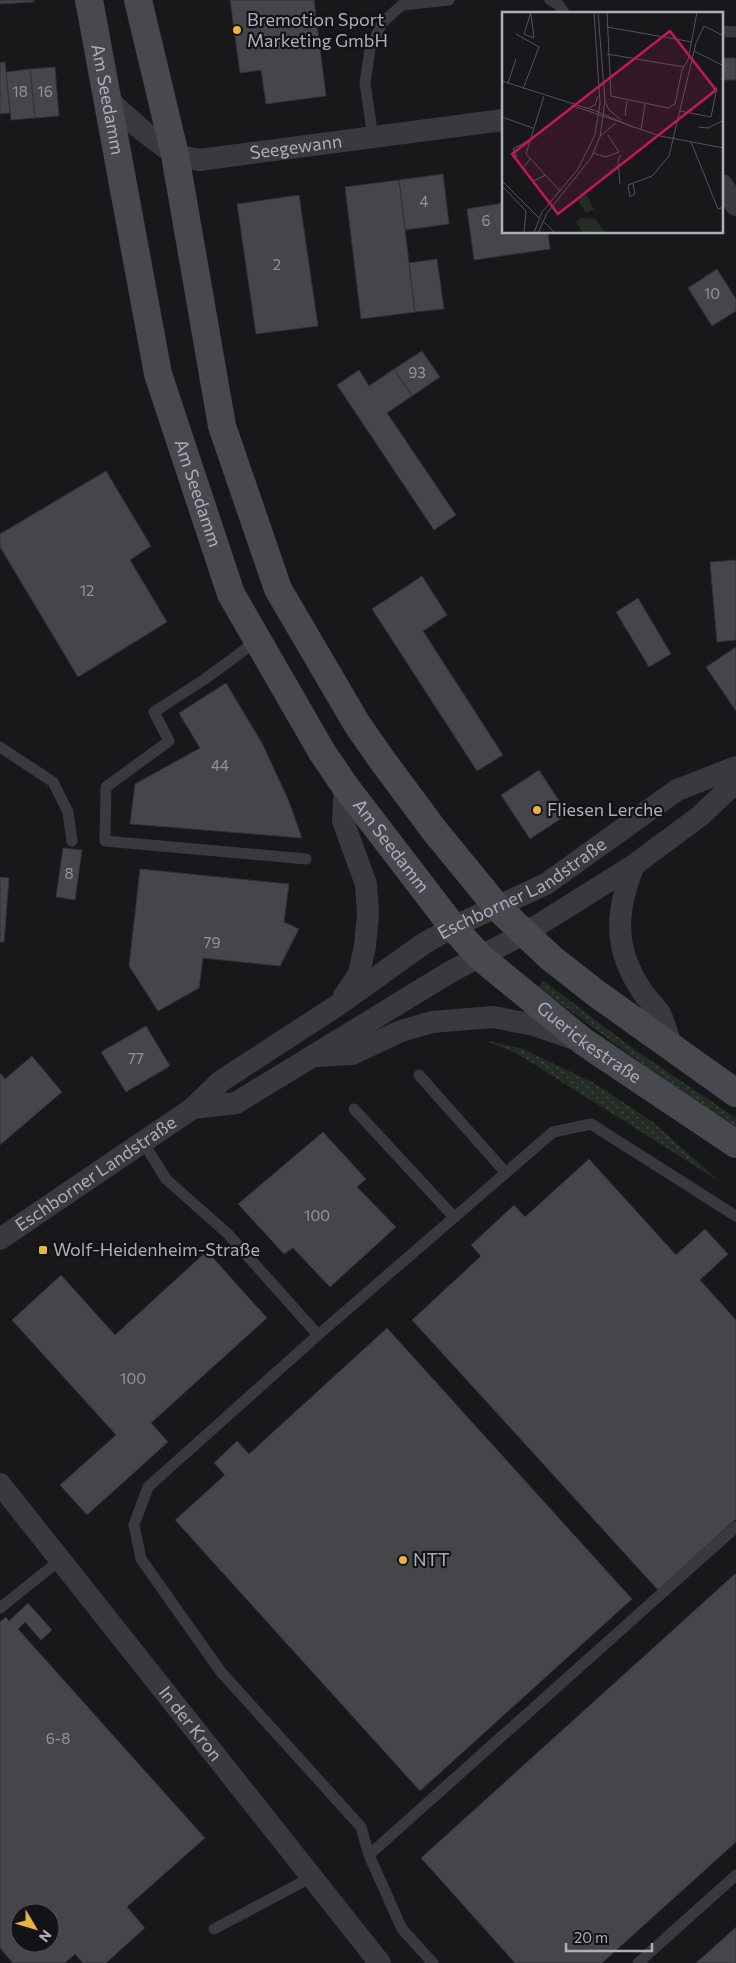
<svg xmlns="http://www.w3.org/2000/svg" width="736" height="1963" viewBox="0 0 736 1963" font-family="Commissioner,sans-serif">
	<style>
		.grass { fill: url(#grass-dots) }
		.building { fill: #45454a; stroke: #323235; fill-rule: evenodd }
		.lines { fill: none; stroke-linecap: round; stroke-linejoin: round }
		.lane { stroke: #393a3e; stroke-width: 11 }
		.street { stroke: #393a3e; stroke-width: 22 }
		.secondary { stroke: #47494e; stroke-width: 28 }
		.poi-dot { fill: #e7b342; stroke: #131315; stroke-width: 2 }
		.labels { text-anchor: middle; stroke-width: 4.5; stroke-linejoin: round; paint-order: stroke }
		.number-label { font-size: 15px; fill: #92949d }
		.poi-label { font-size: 18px; fill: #abafb9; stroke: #131315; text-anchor: start }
		.street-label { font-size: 18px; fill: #abafb9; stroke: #131315 }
		.inset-road { fill: none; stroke: #53545a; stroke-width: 1 }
		.view { fill: #c2185b; fill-opacity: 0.15; stroke: #c2185b; stroke-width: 2.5 }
		.inset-edge { fill: none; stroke: #abafb9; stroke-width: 2.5 }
	</style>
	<defs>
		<pattern id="grass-dots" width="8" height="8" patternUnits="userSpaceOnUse" patternTransform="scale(1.25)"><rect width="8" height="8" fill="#242c25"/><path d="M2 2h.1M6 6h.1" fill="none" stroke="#414843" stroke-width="1.8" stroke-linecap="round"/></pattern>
	</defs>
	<rect width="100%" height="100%" fill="#18181a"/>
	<g class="grass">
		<path d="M 544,981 L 635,1050 L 736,1118 L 736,1128 L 652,1071 L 538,987 Z"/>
		<path d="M 484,1040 L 523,1049 L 594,1083 L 654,1123 L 719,1181 L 516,1053 Z"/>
	</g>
	<g class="building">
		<path d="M 0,0 L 34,0 L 34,2 L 0,4 Z"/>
		<path d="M 230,0 L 314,0 L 326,96 L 266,104 L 261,70 L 240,73 Z"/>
		<rect x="722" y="58" width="14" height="22"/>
		<path d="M 5,62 L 10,113 L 0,114 L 0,63 Z"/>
		<path d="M 55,67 L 59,116 L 35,118 L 30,69 Z"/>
		<path d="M 30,69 L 35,118 L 11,120 L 6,72 Z"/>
		<path d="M 443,174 L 449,224 L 405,230 L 399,180 Z"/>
		<path d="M 399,180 L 415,312 L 361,319 L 345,187 Z"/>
		<path d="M 299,195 L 318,326 L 256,334 L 237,204 Z"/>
		<path d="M 503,203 L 503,232 L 548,232 L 550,249 L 474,260 L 467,209 Z"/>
		<path d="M 437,259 L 444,309 L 415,312 L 409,263 Z"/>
		<path d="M 717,269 L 736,299 L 736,311 L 712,326 L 688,288 Z"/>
		<path d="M 422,351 L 440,377 L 412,396 L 394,369 Z"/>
		<path d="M 394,369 L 412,396 L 387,413 L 456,515 L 434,530 L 337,385 L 359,370 L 369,386 Z"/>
		<path d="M 106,471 L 151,546 L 130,560 L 167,622 L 78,677 L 0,547 L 0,534 Z"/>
		<path d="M 736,560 L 736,640 L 717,642 L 710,562 Z"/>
		<path d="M 422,576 L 447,615 L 423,631 L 503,755 L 477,771 L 372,609 Z"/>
		<path d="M 638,598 L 671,654 L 649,667 L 616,612 Z"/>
		<path d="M 736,647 L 736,711 L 706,667 Z"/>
		<path d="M 226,683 L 262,743 L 288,799 L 302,838 L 130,824 L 135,784 L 200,748 L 179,713 Z"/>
		<path d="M 539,770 L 568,814 L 530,839 L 501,795 Z"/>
		<path d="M 63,848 L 82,850 L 75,900 L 56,897 Z"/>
		<path d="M 140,869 L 289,884 L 284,922 L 299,929 L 280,966 L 203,958 L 199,988 L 158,1011 L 129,966 Z"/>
		<path d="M 0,877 L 9,878 L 4,942 L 0,942 Z"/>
		<path d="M 146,1026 L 170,1066 L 126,1092 L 101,1052 Z"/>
		<path d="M 32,1056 L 62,1092 L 0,1145 L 0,1073 L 5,1079 Z"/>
		<path d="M 323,1132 L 366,1179 L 357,1187 L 396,1227 L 330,1287 L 293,1248 L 284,1254 L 238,1204 Z"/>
		<path d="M 589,1159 L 676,1255 L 705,1229 L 728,1254 L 700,1280 L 736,1320 L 736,1519 L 658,1590 L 412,1320 L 481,1256 L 471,1245 L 514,1205 L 525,1217 Z"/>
		<path d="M 207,1251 L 267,1318 L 151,1423 L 168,1442 L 87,1515 L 60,1485 L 116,1435 L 12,1320 L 61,1275 L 115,1335 Z"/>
		<path d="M 387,1328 L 632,1599 L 420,1791 L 175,1520 L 225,1475 L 214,1463 L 237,1441 L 249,1454 Z"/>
		<path d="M 736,1573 L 736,1842 L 602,1963 L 515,1963 L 421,1858 Z"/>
		<path d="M 28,1603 L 52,1630 L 41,1640 L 25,1622 L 18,1629 L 205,1838 L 127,1907 L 145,1928 L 106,1963 L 83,1963 L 75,1954 L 65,1963 L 13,1963 L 0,1948 L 0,1622 L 6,1617 L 9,1621 ZM 20,1913 L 50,1913 L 50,1943 L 20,1943 Z"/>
		<path d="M 736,1927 L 736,1963 L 696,1963 Z"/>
	</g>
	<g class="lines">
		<g class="lane">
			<path d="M 550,0 L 559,5 L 565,14"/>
			<path d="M 722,31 L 736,32"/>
			<path d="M 373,137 L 365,83 L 370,49 L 382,23 L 402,5 L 449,0"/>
			<path d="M 258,640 L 205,679 L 154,712 L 169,741 L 106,787 L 105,841 L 306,859"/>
			<path d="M 0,747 L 53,782 L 68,812 L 72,841"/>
			<path d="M 419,1075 L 506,1173"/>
			<path d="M 354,1109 L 454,1217"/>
			<path d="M 143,1142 L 166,1179 L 228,1234 L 318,1335"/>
			<path d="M 0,1608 L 60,1560"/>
			<path d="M 369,1855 L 736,1527"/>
			<path d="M 214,1929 L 312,1877"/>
			<path d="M 433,1963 L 402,1929 L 369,1855 L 361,1827 L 221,1672 L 141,1559 L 134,1525 L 148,1487 L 318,1335 L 553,1132 L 591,1124 L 736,1216"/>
			<path d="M 638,1963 L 736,1875"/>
		</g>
		<g class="street">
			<path id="s1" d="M 108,100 L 143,131 L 175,155 L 199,160 L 503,120"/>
			<path d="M 722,185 L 736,205"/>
			<path d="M 634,865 C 616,910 613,946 640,988 C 645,997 653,1004 659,1012 C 665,1022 668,1037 672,1048"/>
			<path d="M 344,996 L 359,974 L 365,946 L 368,914 L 366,884 L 343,821 L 345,786"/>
			<path d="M 317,1056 L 352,1054 L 401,1031 L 432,1022 L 493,1017 L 534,1025 L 575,1039"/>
			<path d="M 193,1108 L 236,1103 L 450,972 L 524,934 L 634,865 L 700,816 L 736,782"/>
			<path id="s2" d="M 0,1239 L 193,1108 L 221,1081 L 338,1005 L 423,944 L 453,927 L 546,884 L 677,790 L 736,767"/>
			<path id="s3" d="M 0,1484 L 380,1963"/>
		</g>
		<g class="secondary">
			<path id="s4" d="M 89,0 L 158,374 L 231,594 L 322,752 L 345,786 L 453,927 L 479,956 L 584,1042 L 736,1144"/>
			<path d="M 138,0 L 175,155 L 222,426 L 278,589 L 357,724 L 382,760 L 434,830 L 497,907 L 551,958 L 597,994 L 736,1093"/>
		</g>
	</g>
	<g class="poi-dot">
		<circle cx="237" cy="30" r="5"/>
		<circle cx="537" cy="810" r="5"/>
		<rect x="38" y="1245" width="10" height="10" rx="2.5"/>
		<circle cx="403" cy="1560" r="5"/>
	</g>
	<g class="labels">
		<g class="number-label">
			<text x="20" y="97">18</text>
			<text x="45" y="97">16</text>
			<text x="424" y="207">4</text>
			<text x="486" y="226">6</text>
			<text x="277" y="270">2</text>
			<text x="712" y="299">10</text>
			<text x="417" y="378">93</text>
			<text x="87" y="596">12</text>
			<text x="220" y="771">44</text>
			<text x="69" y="879">8</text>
			<text x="212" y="948">79</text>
			<text x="136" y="1064">77</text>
			<text x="317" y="1221">100</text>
			<text x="133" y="1384">100</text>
			<text x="58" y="1744">6-8</text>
		</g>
		<g class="poi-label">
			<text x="247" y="26">Bremotion Sport<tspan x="247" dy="21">Marketing GmbH</tspan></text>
			<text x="547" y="816">Fliesen Lerche</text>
			<text x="53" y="1256">Wolf-Heidenheim-Straße</text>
			<text x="413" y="1566">NTT</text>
		</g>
		<g class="street-label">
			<text dy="6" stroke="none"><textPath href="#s4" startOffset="101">Am Seedamm</textPath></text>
			<text dy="6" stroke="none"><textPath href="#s1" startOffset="209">Seegewann</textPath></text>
			<text dy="6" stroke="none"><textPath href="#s4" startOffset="506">Am Seedamm</textPath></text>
			<text dy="6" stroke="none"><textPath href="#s4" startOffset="911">Am Seedamm</textPath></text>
			<text dy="6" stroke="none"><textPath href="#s2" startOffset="630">Eschborner Landstraße</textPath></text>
			<text dy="6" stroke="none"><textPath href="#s4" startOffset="1192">Guerickestraße</textPath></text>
			<text dy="6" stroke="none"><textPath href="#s2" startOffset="116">Eschborner Landstraße</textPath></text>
			<text dy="6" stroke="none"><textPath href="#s3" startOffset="306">In der Kron</textPath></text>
		</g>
	</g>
	<g transform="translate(502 12)">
		<rect width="221" height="221" fill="#18181a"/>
		<path d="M 79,206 L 94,207 L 103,221 L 81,221 L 74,210 Z" fill="#242c25"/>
		<path d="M 84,182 L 92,197 L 84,201 L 75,187 Z" fill="#242c25"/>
		<path class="inset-road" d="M 105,0 L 109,84 L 166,96 L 173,92 L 180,58 L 186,48 L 195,0M 29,2 L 32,26 L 22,22 L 29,0M 105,15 L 190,30M 14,22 L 37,35 L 21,77M 192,39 L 222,54M 105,42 L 182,55M 0,69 L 94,99 L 133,116M 6,71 L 14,47M 42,84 L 24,142 L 58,179M 104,91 L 107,98 L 119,108M 69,93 L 158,124 L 222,136M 87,96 L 93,93 L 96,84M 178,99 L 209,105 L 215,75M 123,104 L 125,89M 0,105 L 31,116M 196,115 L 206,116 L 222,108M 139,118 L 143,92M 98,124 L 114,111M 189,130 L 216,197 L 222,195M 91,141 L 104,145 L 117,140 L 106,123M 15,145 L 11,137 L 27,128M 28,147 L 21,156 L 31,169 L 44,163M 0,169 L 37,206M 118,172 L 116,148 L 119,143M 131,172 L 133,182 L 128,185 L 126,173 L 150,164 L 167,144 L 194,31 L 202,14 L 222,24M 0,174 L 24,199 L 22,221M 41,209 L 53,221M 32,221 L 40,200 L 76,157 L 93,123 L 98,91 L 92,0M 36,221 L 45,201 L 89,146 L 98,125 L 103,89 L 96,0"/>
		<path class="view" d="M 168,19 L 214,78 L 56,202 L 10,142 Z"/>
		<rect width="221" height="221" class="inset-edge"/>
	</g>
	<g transform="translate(35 1928) rotate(128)"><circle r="24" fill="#131315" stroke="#505157"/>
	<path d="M0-4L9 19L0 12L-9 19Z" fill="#e7b342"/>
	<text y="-8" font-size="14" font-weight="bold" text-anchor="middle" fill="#abafb9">N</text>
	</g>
	<path d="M566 1943v8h86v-8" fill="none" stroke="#abafb9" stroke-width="2.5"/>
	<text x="574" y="1943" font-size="15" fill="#abafb9" stroke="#131315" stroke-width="4" paint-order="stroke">20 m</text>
</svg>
